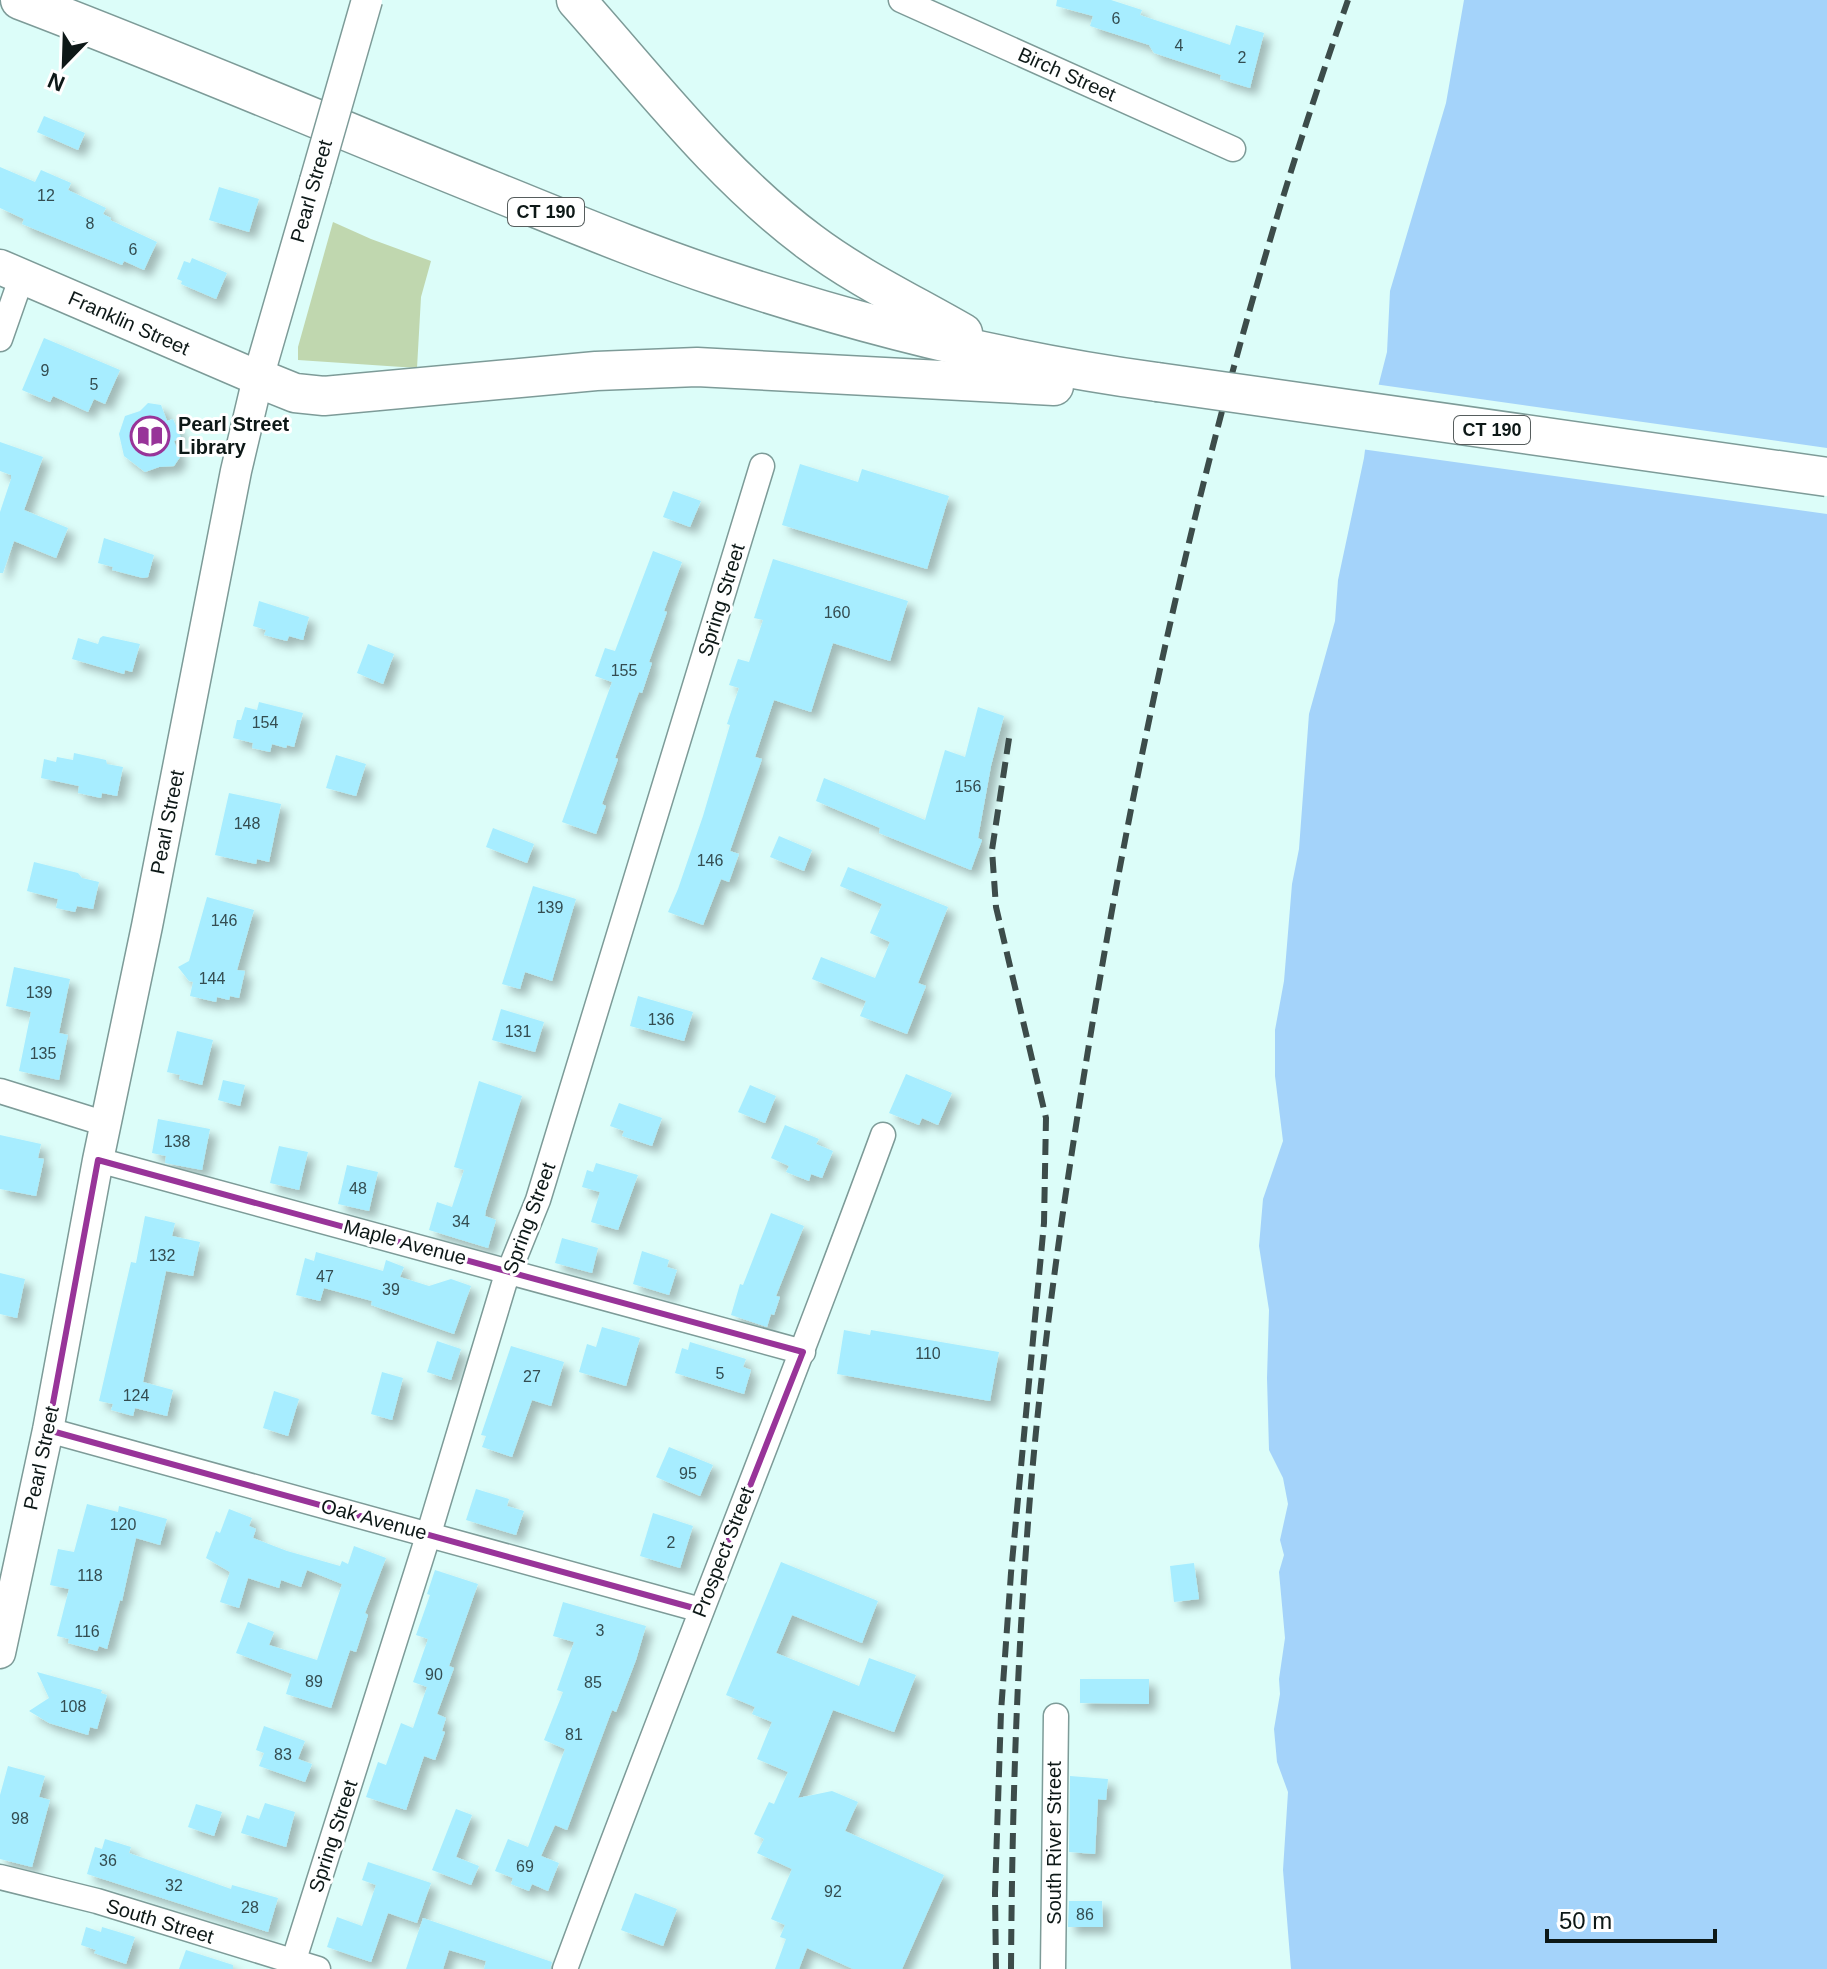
<svg xmlns="http://www.w3.org/2000/svg" width="1827" height="1969" viewBox="0 0 1827 1969" font-family="Helvetica,sans-serif">
	<style>
		.green { fill: #c0d7af }
		.water { fill: #a4d3fa }
		.pier { fill: #dcfdf9 }
		.building { fill: #a7edff; filter: url(#shadow) }
		.lines { fill: none; stroke-linecap: round; stroke-linejoin: round }
		.minor-casing { stroke: #7d9b98; stroke-width: 27 }
		.tertiary-casing { stroke: #7d9b98; stroke-width: 33 }
		.secondary-casing { stroke: #7d9b98; stroke-width: 37 }
		.primary-casing { stroke: #7d9b98; stroke-width: 41 }
		.minor { stroke: #fff; stroke-width: 24 }
		.tertiary { stroke: #fff; stroke-width: 30 }
		.secondary { stroke: #fff; stroke-width: 34 }
		.primary { stroke: #fff; stroke-width: 38 }
		.rail { stroke: #3c4c4a; stroke-width: 6; stroke-dasharray: 16 8; stroke-linecap: butt }
		.tertiary-bridge-casing { stroke: #7d9b98; stroke-width: 33; stroke-linecap: butt }
		.primary-bridge-casing { stroke: #7d9b98; stroke-width: 41; stroke-linecap: butt }
		.tertiary-bridge { stroke: #fff; stroke-width: 30 }
		.primary-bridge { stroke: #fff; stroke-width: 38 }
		.marked { fill: none; stroke: #983499; stroke-width: 6; stroke-linejoin: round }
		.labels { text-anchor: middle; stroke-width: 6; stroke-linejoin: round; paint-order: stroke }
		.number-label { font-size: 16px; fill: #344d51 }
		.shield { fill: #fff; stroke: #565d5d; stroke-width: 2 }
		.shield-label { font-size: 18px; font-weight: bold; fill: #0d1817 }
		.street-label { font-size: 20px; fill: #0d1817; stroke: #fff }
		.poi-label { font-size: 20px; font-weight: bold; fill: #0d1817; stroke: #fff; text-anchor: start }
	</style>
	<defs>
		<filter id="shadow"><feDropShadow dx="7" dy="7" stdDeviation="4" flood-color="#0004"/></filter>
	</defs>
	<rect width="100%" height="100%" fill="#dcfdf9"/>
	<path class="green" d="M 333,222 L 371,239 L 431,261 L 421,297 L 417,368 L 298,360 L 298,347 Z"/>
	<path class="water" d="M 1464,0 L 1827,0 L 1827,1969 L 1291,1969 L 1283,1870 L 1288,1792 L 1277,1762 L 1274,1729 L 1280,1694 L 1279,1679 L 1285,1638 L 1279,1572 L 1284,1555 L 1280,1540 L 1288,1504 L 1283,1478 L 1269,1450 L 1267,1378 L 1269,1310 L 1259,1246 L 1263,1199 L 1283,1141 L 1275,1076 L 1275,1030 L 1284,981 L 1292,884 L 1299,849 L 1309,714 L 1335,621 L 1338,580 L 1364,458 L 1368,426 L 1387,352 L 1390,291 L 1446,103 Z"/>
	<path class="pier" d="M 1374,384 L 1827,448 L 1827,514 L 1361,449 L 1364,425 Z"/>
	<g class="building">
		<path d="M 1057,0 L 1111,0 L 1142,10 L 1140,15 L 1230,45 L 1236,25 L 1264,33 L 1250,88 L 1220,79 L 1221,75 L 1154,53 L 1149,45 L 1090,26 L 1093,16 L 1056,6 Z"/>
		<path d="M 44,116 L 85,133 L 78,150 L 37,132 Z"/>
		<path d="M 0,167 L 35,182 L 41,170 L 71,183 L 68,190 L 106,208 L 103,214 L 111,218 L 110,220 L 157,242 L 144,270 L 124,261 L 122,265 L 22,224 L 24,219 L 0,208 Z"/>
		<path d="M 219,187 L 259,199 L 249,232 L 209,220 Z"/>
		<path d="M 192,258 L 227,273 L 216,299 L 181,284 L 182,281 L 177,279 L 184,261 L 190,263 Z"/>
		<path d="M 44,338 L 120,370 L 105,404 L 94,399 L 88,412 L 53,396 L 50,402 L 22,390 Z"/>
		<path d="M 148,403 L 161,405 L 167,421 L 173,419 L 181,438 L 174,441 L 180,457 L 174,466 L 159,467 L 145,472 L 124,456 L 119,434 L 125,416 L 140,411 Z"/>
		<path d="M 0,442 L 43,457 L 24,510 L 68,528 L 56,558 L 14,541 L 3,573 L 0,573 L 0,512 L 11,479 L 11,475 L 0,471 Z"/>
		<path d="M 800,464 L 858,482 L 862,469 L 949,496 L 927,569 L 782,525 Z"/>
		<path d="M 673,491 L 701,501 L 690,527 L 663,517 Z"/>
		<path d="M 104,538 L 154,555 L 148,577 L 143,578 L 112,570 L 113,567 L 98,563 Z"/>
		<path d="M 653,551 L 682,562 L 664,611 L 667,612 L 649,662 L 652,663 L 642,693 L 639,692 L 615,758 L 618,759 L 602,804 L 606,806 L 596,834 L 562,822 L 612,682 L 595,676 L 605,648 L 615,651 Z"/>
		<path d="M 773,559 L 908,601 L 890,661 L 833,643 L 811,712 L 774,700 L 755,757 L 762,759 L 730,851 L 739,854 L 729,882 L 721,879 L 703,925 L 668,912 L 678,889 L 703,816 L 730,725 L 727,724 L 739,688 L 729,685 L 738,659 L 749,662 L 763,620 L 754,618 Z"/>
		<path d="M 259,601 L 309,617 L 303,640 L 289,636 L 287,641 L 264,635 L 266,630 L 253,626 Z"/>
		<path d="M 103,636 L 140,644 L 132,672 L 125,670 L 124,674 L 72,659 L 78,638 L 98,644 L 100,638 Z"/>
		<path d="M 368,644 L 394,654 L 383,684 L 357,673 Z"/>
		<path d="M 259,702 L 303,713 L 294,747 L 287,745 L 286,748 L 272,744 L 270,752 L 252,748 L 253,743 L 233,738 L 237,720 L 241,720 L 245,707 L 257,710 Z"/>
		<path d="M 978,707 L 1004,716 L 991,766 L 978,838 L 982,840 L 971,870 L 879,833 L 880,828 L 816,801 L 824,778 L 925,820 L 945,750 L 965,757 Z"/>
		<path d="M 74,753 L 106,760 L 107,764 L 123,767 L 117,796 L 102,793 L 101,798 L 78,793 L 79,786 L 41,778 L 44,759 L 56,762 L 57,757 L 73,760 Z"/>
		<path d="M 336,755 L 366,764 L 356,796 L 326,788 Z"/>
		<path d="M 229,793 L 281,804 L 269,862 L 257,859 L 256,864 L 215,855 Z"/>
		<path d="M 493,828 L 534,844 L 527,863 L 486,847 Z"/>
		<path d="M 779,836 L 812,850 L 804,871 L 770,857 Z"/>
		<path d="M 34,862 L 78,873 L 82,878 L 99,882 L 93,909 L 77,906 L 75,912 L 56,908 L 58,899 L 27,891 Z"/>
		<path d="M 848,867 L 948,907 L 918,983 L 926,986 L 907,1034 L 860,1016 L 866,1001 L 812,979 L 821,957 L 875,978 L 890,942 L 870,933 L 882,904 L 840,886 Z"/>
		<path d="M 533,886 L 576,899 L 552,981 L 525,972 L 520,989 L 502,984 Z"/>
		<path d="M 207,897 L 254,910 L 237,970 L 245,971 L 239,998 L 230,996 L 229,1000 L 217,997 L 216,1002 L 190,996 L 193,982 L 189,981 L 178,967 L 189,961 Z"/>
		<path d="M 14,967 L 70,979 L 59,1033 L 68,1035 L 59,1080 L 19,1071 L 31,1012 L 6,1006 Z"/>
		<path d="M 638,996 L 693,1012 L 684,1041 L 630,1026 Z"/>
		<path d="M 501,1009 L 544,1022 L 535,1052 L 492,1040 Z"/>
		<path d="M 177,1031 L 213,1040 L 202,1085 L 179,1079 L 180,1075 L 167,1072 Z"/>
		<path d="M 906,1074 L 952,1093 L 938,1125 L 922,1118 L 919,1125 L 889,1113 Z"/>
		<path d="M 223,1080 L 245,1085 L 240,1106 L 218,1100 Z"/>
		<path d="M 479,1081 L 522,1096 L 486,1210 L 485,1216 L 496,1220 L 488,1248 L 429,1230 L 437,1202 L 452,1207 L 464,1170 L 454,1167 Z"/>
		<path d="M 750,1085 L 776,1096 L 765,1123 L 738,1112 Z"/>
		<path d="M 619,1103 L 662,1118 L 652,1146 L 622,1136 L 624,1131 L 610,1126 Z"/>
		<path d="M 158,1119 L 210,1129 L 202,1170 L 165,1163 L 166,1156 L 152,1153 Z"/>
		<path d="M 785,1125 L 819,1139 L 816,1144 L 833,1151 L 822,1178 L 811,1174 L 809,1181 L 786,1172 L 789,1166 L 771,1158 Z"/>
		<path d="M 0,1135 L 41,1144 L 38,1158 L 44,1159 L 36,1196 L 0,1189 Z"/>
		<path d="M 279,1146 L 308,1152 L 299,1190 L 270,1183 Z"/>
		<path d="M 596,1163 L 638,1175 L 618,1230 L 591,1222 L 600,1192 L 582,1187 L 587,1170 L 593,1172 Z"/>
		<path d="M 347,1165 L 378,1172 L 369,1211 L 338,1204 Z"/>
		<path d="M 771,1213 L 804,1226 L 776,1296 L 780,1297 L 774,1315 L 771,1314 L 767,1327 L 731,1315 L 740,1284 L 743,1285 Z"/>
		<path d="M 145,1216 L 175,1223 L 172,1236 L 200,1242 L 193,1276 L 166,1271 L 143,1382 L 173,1390 L 167,1416 L 135,1408 L 133,1416 L 111,1410 L 113,1404 L 99,1401 L 131,1262 L 136,1263 Z"/>
		<path d="M 562,1238 L 598,1248 L 592,1273 L 555,1263 Z"/>
		<path d="M 642,1251 L 669,1260 L 667,1267 L 677,1270 L 669,1295 L 633,1284 Z"/>
		<path d="M 316,1252 L 383,1271 L 386,1260 L 404,1267 L 400,1277 L 429,1286 L 451,1279 L 471,1286 L 454,1334 L 371,1305 L 372,1301 L 324,1288 L 320,1301 L 296,1295 L 305,1258 L 314,1261 Z"/>
		<path d="M 0,1273 L 25,1279 L 17,1318 L 0,1314 Z"/>
		<path d="M 602,1327 L 640,1338 L 626,1386 L 579,1372 L 587,1344 L 596,1347 Z"/>
		<path d="M 844,1330 L 870,1335 L 871,1330 L 999,1352 L 990,1401 L 837,1374 Z"/>
		<path d="M 437,1341 L 461,1349 L 451,1380 L 427,1372 Z"/>
		<path d="M 690,1342 L 746,1359 L 743,1367 L 751,1370 L 744,1394 L 675,1373 L 682,1348 L 688,1350 Z"/>
		<path d="M 511,1346 L 564,1362 L 551,1406 L 532,1400 L 512,1457 L 482,1447 L 486,1436 L 481,1435 Z"/>
		<path d="M 382,1372 L 403,1378 L 392,1420 L 371,1414 Z"/>
		<path d="M 274,1391 L 299,1399 L 288,1436 L 263,1428 Z"/>
		<path d="M 669,1447 L 713,1465 L 700,1496 L 656,1477 Z"/>
		<path d="M 476,1489 L 509,1499 L 507,1506 L 524,1511 L 516,1535 L 466,1520 Z"/>
		<path d="M 87,1504 L 118,1512 L 119,1506 L 167,1519 L 160,1545 L 136,1538 L 122,1601 L 120,1600 L 107,1649 L 99,1646 L 97,1651 L 68,1643 L 69,1639 L 57,1636 L 69,1589 L 50,1585 L 58,1549 L 74,1552 Z"/>
		<path d="M 229,1509 L 252,1518 L 249,1526 L 256,1529 L 253,1538 L 287,1551 L 340,1566 L 342,1561 L 348,1564 L 354,1546 L 386,1558 L 365,1613 L 368,1615 L 356,1652 L 350,1650 L 331,1708 L 286,1694 L 292,1674 L 236,1653 L 248,1622 L 274,1632 L 269,1645 L 317,1660 L 342,1584 L 307,1570 L 301,1587 L 281,1580 L 279,1588 L 248,1578 L 239,1608 L 220,1602 L 230,1572 L 206,1558 L 216,1531 L 220,1533 Z"/>
		<path d="M 653,1513 L 693,1526 L 680,1568 L 640,1556 Z"/>
		<path d="M 781,1562 L 878,1601 L 862,1643 L 792,1615 L 776,1653 L 859,1686 L 869,1658 L 916,1675 L 894,1732 L 833,1710 L 798,1798 L 832,1791 L 858,1802 L 845,1831 L 944,1875 L 902,1969 L 853,1969 L 807,1948 L 799,1969 L 775,1969 L 786,1939 L 780,1937 L 785,1925 L 771,1919 L 792,1869 L 757,1853 L 764,1839 L 754,1834 L 769,1802 L 774,1804 L 788,1772 L 757,1759 L 772,1722 L 752,1714 L 755,1707 L 726,1695 Z"/>
		<path d="M 1194,1563 L 1199,1599 L 1174,1602 L 1170,1566 Z"/>
		<path d="M 435,1570 L 478,1584 L 449,1666 L 454,1668 L 437,1714 L 446,1718 L 442,1731 L 445,1732 L 435,1760 L 424,1756 L 406,1810 L 366,1797 L 378,1762 L 386,1765 L 401,1723 L 413,1728 L 427,1687 L 413,1682 L 428,1639 L 416,1635 L 430,1595 L 427,1594 Z"/>
		<path d="M 563,1602 L 646,1626 L 636,1660 L 616,1712 L 612,1710 L 567,1830 L 555,1825 L 541,1856 L 559,1863 L 548,1891 L 532,1884 L 529,1891 L 511,1884 L 513,1878 L 495,1871 L 508,1839 L 528,1847 L 565,1749 L 544,1740 L 563,1692 L 557,1690 L 574,1642 L 553,1636 Z"/>
		<path d="M 37,1672 L 102,1690 L 101,1693 L 107,1695 L 97,1729 L 90,1727 L 88,1735 L 49,1723 L 29,1711 L 49,1698 Z"/>
		<path d="M 1080,1679 L 1149,1679 L 1149,1704 L 1080,1703 Z"/>
		<path d="M 264,1726 L 305,1741 L 298,1759 L 312,1764 L 305,1782 L 259,1766 L 264,1753 L 256,1750 Z"/>
		<path d="M 8,1766 L 45,1776 L 39,1797 L 50,1800 L 32,1867 L 0,1859 L 0,1795 Z"/>
		<path d="M 1070,1776 L 1108,1779 L 1106,1800 L 1098,1799 L 1095,1854 L 1069,1852 Z"/>
		<path d="M 265,1803 L 295,1812 L 286,1847 L 241,1833 L 247,1815 L 259,1819 Z"/>
		<path d="M 196,1804 L 222,1812 L 214,1836 L 188,1827 Z"/>
		<path d="M 456,1809 L 472,1815 L 456,1857 L 479,1866 L 471,1885 L 432,1870 Z"/>
		<path d="M 105,1839 L 131,1847 L 129,1853 L 231,1889 L 232,1885 L 278,1898 L 268,1932 L 87,1874 L 95,1847 L 102,1849 Z"/>
		<path d="M 368,1862 L 431,1883 L 417,1923 L 388,1913 L 371,1962 L 327,1947 L 337,1917 L 362,1926 L 376,1885 L 362,1880 Z"/>
		<path d="M 635,1893 L 677,1909 L 663,1946 L 621,1930 Z"/>
		<path d="M 1069,1901 L 1102,1901 L 1103,1927 L 1068,1927 Z"/>
		<path d="M 423,1918 L 552,1962 L 550,1969 L 484,1969 L 486,1961 L 449,1950 L 443,1969 L 406,1969 Z"/>
		<path d="M 86,1927 L 101,1932 L 102,1927 L 135,1937 L 126,1964 L 94,1953 L 96,1950 L 81,1945 Z"/>
		<path d="M 186,1950 L 233,1965 L 233,1969 L 179,1969 Z"/>
	</g>
	<g class="lines">
		<defs>
			<g id="minor">
				<path d="M 901,0 L 1233,149"/>
				<path d="M 0,339 L 22,276"/>
				<path d="M 0,1091 L 106,1124"/>
				<path d="M 98,1160 L 803,1352"/>
				<path d="M 48,1430 L 701,1610"/>
				<path d="M 0,1877 L 97,1901 L 318,1969"/>
				<path d="M 291,1969 L 429,1533 L 504,1284 L 538,1200 L 762,466"/>
				<path d="M 565,1969 C 668,1690 781,1414 883,1135"/>
				<path d="M 1053,1969 L 1056,1716"/>
			</g>
			<path id="tertiary" d="M 0,1653 L 48,1430 L 98,1160 L 147,926 L 236,471 L 258,378 L 315,181"/>
			<path id="secondary" d="M 0,267 L 258,378"/>
			<g id="primary">
				<path d="M 20,0 C 178,60 334,127 491,190 C 568,221 644,253 723,279 C 864,326 1009,362 1157,382"/>
				<path d="M 576,0 C 650,83 720,175 810,242 C 858,278 911,303 963,333"/>
				<path d="M 258,378 L 295,393 L 324,396 L 596,371 L 697,367 L 1054,386"/>
			</g>
		</defs>
		<use href="#minor" class="minor-casing"/>
		<use href="#tertiary" class="tertiary-casing"/>
		<use href="#secondary" class="secondary-casing"/>
		<use href="#primary" class="primary-casing"/>
		<use href="#minor" class="minor"/>
		<use href="#tertiary" class="tertiary"/>
		<use href="#secondary" class="secondary"/>
		<use href="#primary" class="primary"/>
		<g class="rail">
			<path d="M 996,1969 L 995,1893 L 1001,1712 L 1011,1573 L 1044,1223 L 1046,1118 L 996,907 L 992,850 L 1010,732"/>
			<path d="M 1011,1969 C 1012,1824 1016,1680 1027,1536 C 1040,1355 1067,1175 1097,996 C 1154,659 1234,323 1348,0"/>
		</g>
		<defs>
			<path id="tertiary-bridge" d="M 315,181 L 367,0"/>
			<path id="primary-bridge" d="M 1157,382 L 1827,477"/>
		</defs>
		<use href="#tertiary-bridge" class="tertiary-bridge-casing"/>
		<use href="#primary-bridge" class="primary-bridge-casing"/>
		<use href="#tertiary-bridge" class="tertiary-bridge"/>
		<use href="#primary-bridge" class="primary-bridge"/>
	</g>
	<path class="marked" d="M 98,1160 L 803,1352 L 701,1610 L 48,1430 Z"/>
	<defs>
		<symbol id="library-ring" viewBox="-11 -11 22 22"><circle r="9.5" fill="#fff" stroke="#983499" stroke-width="1.5"/><path d="M-6-4Q-3-5.5-.7-3.5V5Q-3 3-6 4ZM6-4Q3-5.5 .7-3.5V5Q3 3 6 4Z" fill="#983499"/></symbol>
	</defs>
	<g fill-rule="evenodd">
		<use href="#library-ring" x="128" y="414" width="44" height="44"/>
	</g>
	<g class="labels">
		<g class="number-label">
			<text x="1116" y="24">6</text>
			<text x="1179" y="51">4</text>
			<text x="1242" y="63">2</text>
			<text x="46" y="201">12</text>
			<text x="90" y="229">8</text>
			<text x="133" y="255">6</text>
			<text x="45" y="376">9</text>
			<text x="94" y="390">5</text>
			<text x="837" y="618">160</text>
			<text x="624" y="676">155</text>
			<text x="265" y="728">154</text>
			<text x="968" y="792">156</text>
			<text x="247" y="829">148</text>
			<text x="710" y="866">146</text>
			<text x="550" y="913">139</text>
			<text x="224" y="926">146</text>
			<text x="212" y="984">144</text>
			<text x="39" y="998">139</text>
			<text x="661" y="1025">136</text>
			<text x="518" y="1037">131</text>
			<text x="43" y="1059">135</text>
			<text x="177" y="1147">138</text>
			<text x="358" y="1194">48</text>
			<text x="461" y="1227">34</text>
			<text x="162" y="1261">132</text>
			<text x="325" y="1282">47</text>
			<text x="391" y="1295">39</text>
			<text x="928" y="1359">110</text>
			<text x="720" y="1379">5</text>
			<text x="532" y="1382">27</text>
			<text x="136" y="1401">124</text>
			<text x="688" y="1479">95</text>
			<text x="123" y="1530">120</text>
			<text x="671" y="1548">2</text>
			<text x="90" y="1581">118</text>
			<text x="600" y="1636">3</text>
			<text x="87" y="1637">116</text>
			<text x="434" y="1680">90</text>
			<text x="314" y="1687">89</text>
			<text x="593" y="1688">85</text>
			<text x="73" y="1712">108</text>
			<text x="574" y="1740">81</text>
			<text x="283" y="1760">83</text>
			<text x="20" y="1824">98</text>
			<text x="108" y="1866">36</text>
			<text x="525" y="1872">69</text>
			<text x="174" y="1891">32</text>
			<text x="833" y="1897">92</text>
			<text x="250" y="1913">28</text>
			<text x="1085" y="1920">86</text>
		</g>
		<g class="shield">
			<rect x="508" y="198" width="76" height="28" rx="6"/>
			<rect x="1454" y="416" width="76" height="28" rx="6"/>
		</g>
		<g class="shield-label">
			<text x="546" y="218">CT 190</text>
			<text x="1492" y="436">CT 190</text>
		</g>
		<g class="street-label">
			<text transform="translate(1067 74) rotate(24)" y="7">Birch Street</text>
			<text transform="translate(311 191) rotate(-74)" y="7">Pearl Street</text>
			<text transform="translate(129 323) rotate(24)" y="7">Franklin Street</text>
			<text transform="translate(721 600) rotate(-73)" y="7">Spring Street</text>
			<text transform="translate(167 822) rotate(-79)" y="7">Pearl Street</text>
			<text transform="translate(529 1218) rotate(-70)" y="7">Spring Street</text>
			<text transform="translate(405 1242) rotate(15)" y="7">Maple Avenue</text>
			<text transform="translate(41 1458) rotate(-78)" y="7">Pearl Street</text>
			<text transform="translate(374 1519) rotate(15)" y="7">Oak Avenue</text>
			<text transform="translate(723 1552) rotate(-69)" y="7">Prospect Street</text>
			<text transform="translate(333 1836) rotate(-72)" y="7">Spring Street</text>
			<text transform="translate(1054 1843) rotate(-90)" y="7">South River Street</text>
			<text transform="translate(160 1921) rotate(17)" y="7">South Street</text>
		</g>
		<g class="poi-label">
			<text x="178" y="431">Pearl Street<tspan x="178" dy="23">Library</tspan></text>
		</g>
	</g>
	<g transform="translate(64 64) rotate(203)" stroke="#ffffff" stroke-width="6" paint-order="stroke">
	<path d="M0-6L14 30L0 20L-14 30Z" fill="#0d1817"/>
	<text y="-12" font-size="22" font-weight="bold" text-anchor="middle" fill="#0d1817">N</text>
	</g>
	<path d="M1547 1929v12h168v-12" fill="none" stroke="#0d1817" stroke-width="4"/>
	<text x="1559" y="1929" font-size="24" fill="#0d1817" stroke="#ffffff" stroke-width="6" paint-order="stroke">50 m</text>
</svg>
